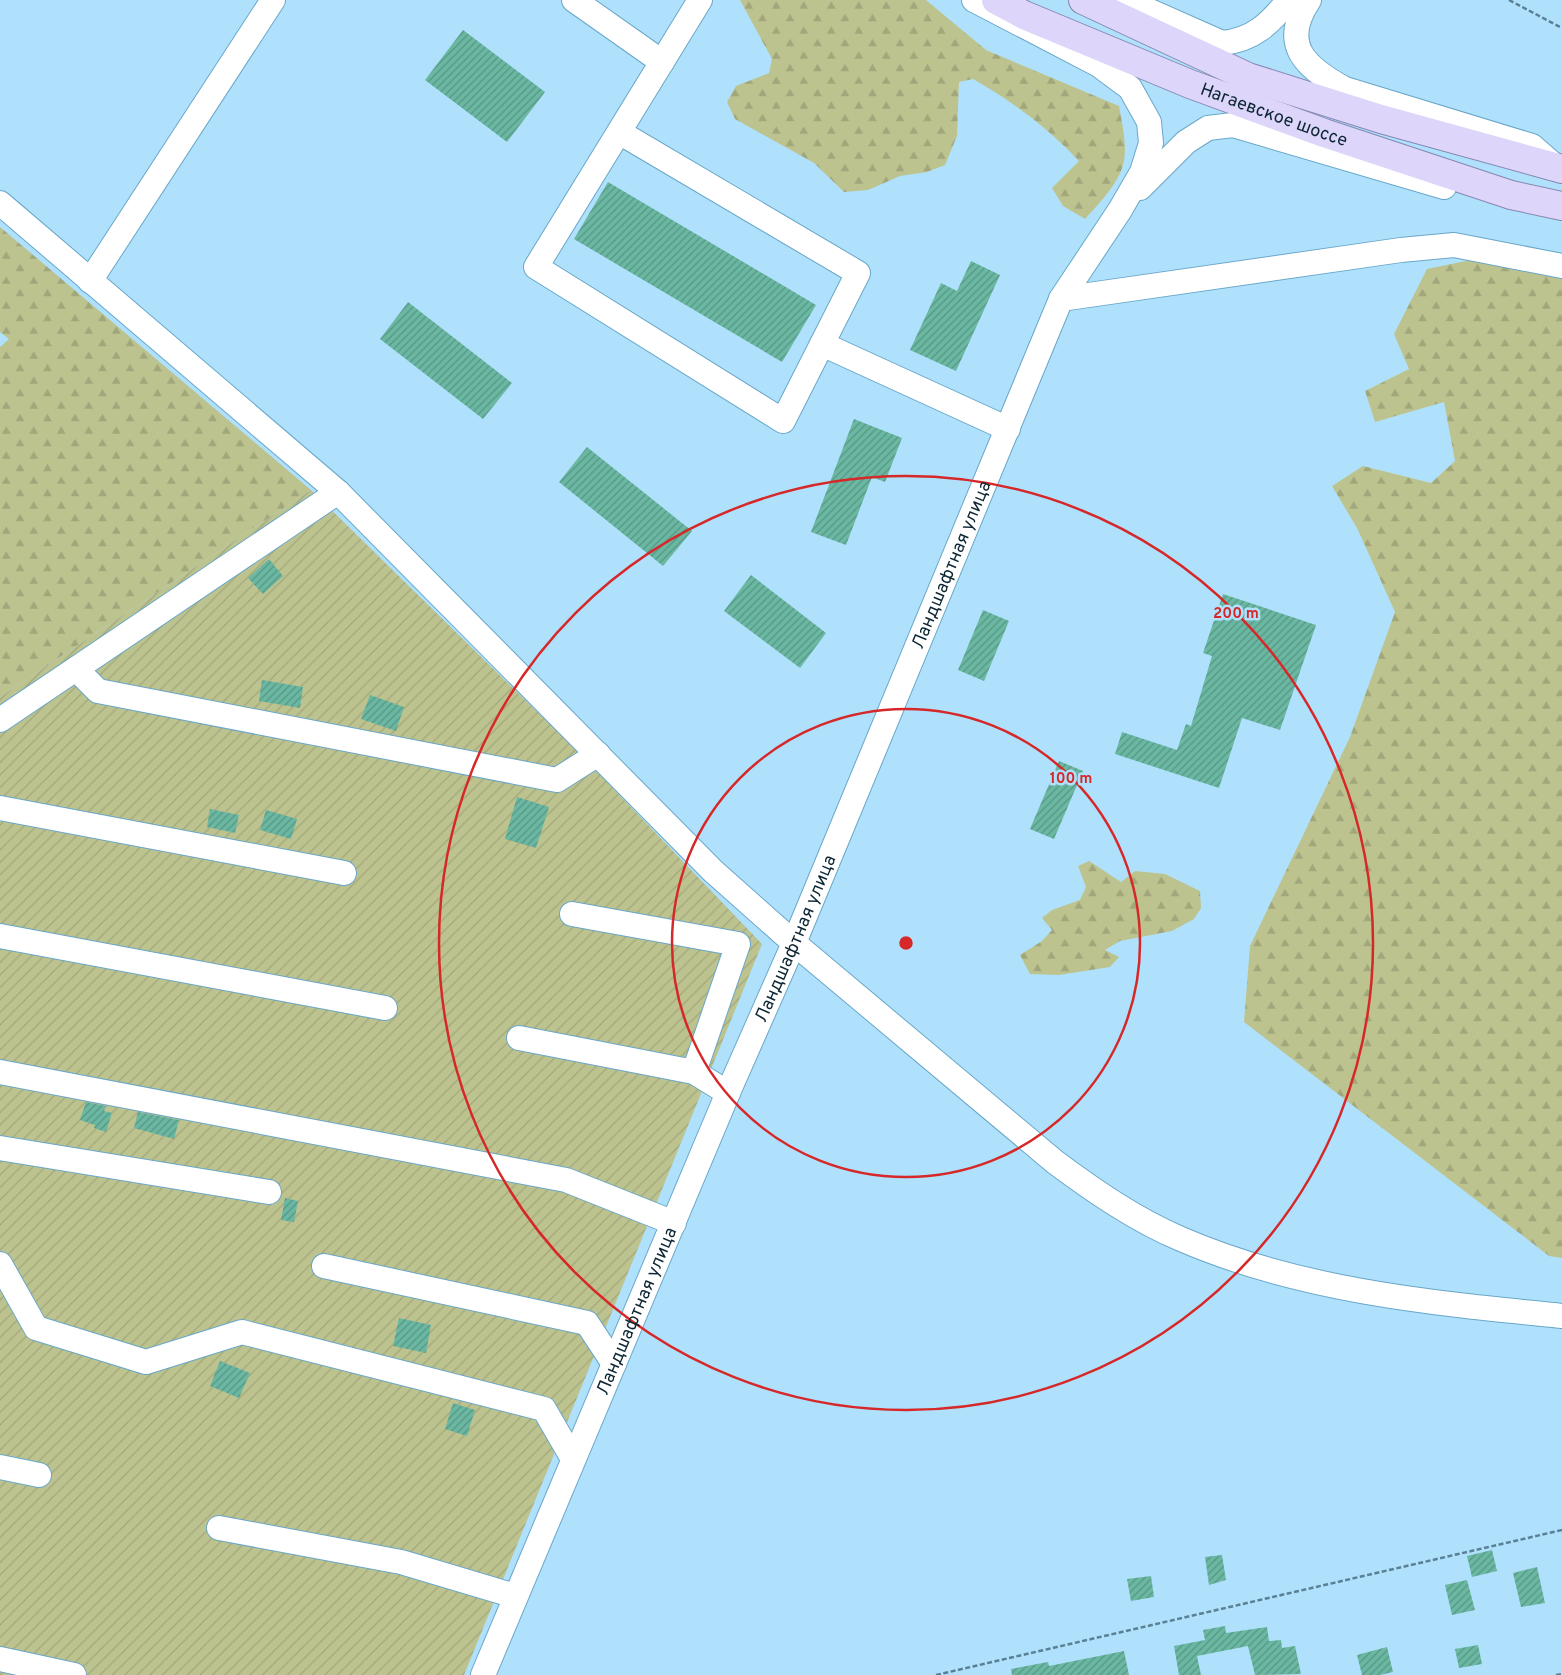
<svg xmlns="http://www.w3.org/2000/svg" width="1562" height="1675" viewBox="0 0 1562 1675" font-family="Overpass,sans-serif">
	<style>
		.forest { fill: url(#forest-firs) }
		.garden { fill: url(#garden-furrows) }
		.building { fill: url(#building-hatch) }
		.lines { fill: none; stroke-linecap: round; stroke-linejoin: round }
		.minor-casing { stroke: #69a7c8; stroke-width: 26 }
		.major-casing { stroke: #8687b2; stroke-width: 30 }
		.path { stroke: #5a8094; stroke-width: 2.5; stroke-dasharray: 5 2.5; stroke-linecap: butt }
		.minor { stroke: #fff; stroke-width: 24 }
		.major { stroke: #ddd6fa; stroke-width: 28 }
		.ring { fill: none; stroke: #d62828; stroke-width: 2.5 }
		.labels { text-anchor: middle; stroke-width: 5; stroke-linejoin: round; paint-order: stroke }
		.street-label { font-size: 18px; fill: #0c2633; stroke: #afe1fd }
		.centre { fill: #d62828; stroke: #afe1fd; stroke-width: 2.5 }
		.ring-label { font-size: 15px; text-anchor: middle; font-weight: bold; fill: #d62828; stroke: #afe1fd; stroke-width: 5; stroke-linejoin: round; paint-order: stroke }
	</style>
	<defs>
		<pattern id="forest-firs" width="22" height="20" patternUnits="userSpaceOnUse" patternTransform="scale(1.25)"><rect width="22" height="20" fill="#bdc38e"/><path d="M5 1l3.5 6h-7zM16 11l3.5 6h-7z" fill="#a1a77b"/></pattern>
		<pattern id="garden-furrows" width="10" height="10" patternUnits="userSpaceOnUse" patternTransform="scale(1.25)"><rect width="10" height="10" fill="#bdc38e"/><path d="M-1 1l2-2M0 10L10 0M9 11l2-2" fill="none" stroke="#a1a77b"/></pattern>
		<pattern id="building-hatch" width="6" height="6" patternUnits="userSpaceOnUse" patternTransform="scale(1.25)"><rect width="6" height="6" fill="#6bb8a2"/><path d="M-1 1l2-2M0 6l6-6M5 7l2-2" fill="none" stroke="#569585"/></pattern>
	</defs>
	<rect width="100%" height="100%" fill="#afe1fd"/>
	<g class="forest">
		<path d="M 740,0 L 926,0 L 986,50 L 1119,106 C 1122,124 1128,147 1123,165 C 1118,184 1098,205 1085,219 L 1063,206 L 1052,188 L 1079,161 C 1048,128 1012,101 973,79 L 959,82 L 957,136 L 945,165 L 927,172 L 900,176 L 868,190 L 844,192 L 814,163 L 735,119 L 727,102 L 736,86 L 769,73 L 772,59 Z"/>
		<path d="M 0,227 L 311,490 L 0,697 L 0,347 L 9,339 L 0,332 Z"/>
		<path d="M 1485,257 L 1562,264 L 1562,1258 L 1549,1256 L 1244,1022 L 1250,946 L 1350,737 L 1395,612 L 1357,528 L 1332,486 L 1363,466 L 1431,483 L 1455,461 L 1444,402 L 1375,422 L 1365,391 L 1409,369 L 1394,334 L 1427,269 Z"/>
		<path d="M 1089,861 L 1121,882 L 1135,871 L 1165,874 L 1200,891 L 1201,908 L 1194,919 L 1172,931 L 1120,941 L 1105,950 L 1119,957 L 1110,967 L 1059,975 L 1030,974 L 1020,955 L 1042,941 L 1052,930 L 1042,918 L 1052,910 L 1080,900 L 1086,887 L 1078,866 Z"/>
	</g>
	<path class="garden" d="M 311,490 L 580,754 L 762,944 L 464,1675 L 0,1675 L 0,697 Z"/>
	<g class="building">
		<path d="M 463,30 L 545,92 L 507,142 L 425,80 Z"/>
		<path d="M 608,182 L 816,305 L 782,362 L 574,239 Z"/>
		<path d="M 971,261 L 1000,275 L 956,371 L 910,350 L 941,283 L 957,291 Z"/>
		<path d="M 408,302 L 512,383 L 483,419 L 380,339 Z"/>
		<path d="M 854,419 L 902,438 L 885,482 L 872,477 L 846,545 L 811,532 Z"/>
		<path d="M 587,447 L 692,531 L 663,566 L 559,482 Z"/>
		<path d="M 269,559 L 283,576 L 263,594 L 248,578 Z"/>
		<path d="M 751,575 L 826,633 L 800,668 L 724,611 Z"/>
		<path d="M 1223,594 L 1316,625 L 1280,730 L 1242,718 L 1219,788 L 1115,754 L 1122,732 L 1177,750 L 1186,724 L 1191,726 L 1212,656 L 1203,653 Z"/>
		<path d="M 983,610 L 1009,621 L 984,681 L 958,670 Z"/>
		<path d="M 262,680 L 303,687 L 300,708 L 259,701 Z"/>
		<path d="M 370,695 L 404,707 L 396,731 L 361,719 Z"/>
		<path d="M 1059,761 L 1083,771 L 1054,839 L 1030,829 Z"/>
		<path d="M 517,797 L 549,807 L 536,848 L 505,839 Z"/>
		<path d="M 210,809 L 239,815 L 235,833 L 207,827 Z"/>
		<path d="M 266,810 L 297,819 L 291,839 L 260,830 Z"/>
		<path d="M 86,1102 L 106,1106 L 104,1111 L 112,1113 L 106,1132 L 94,1128 L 95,1125 L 80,1120 Z"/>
		<path d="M 138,1112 L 179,1120 L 174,1139 L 134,1128 Z"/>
		<path d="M 285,1198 L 298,1201 L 294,1222 L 281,1220 Z"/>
		<path d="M 399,1318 L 431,1325 L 426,1353 L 393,1346 Z"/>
		<path d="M 220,1361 L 250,1373 L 239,1398 L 210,1386 Z"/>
		<path d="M 453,1403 L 475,1410 L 467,1436 L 445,1429 Z"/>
		<path d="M 1492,1550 L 1497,1571 L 1472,1577 L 1467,1556 Z"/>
		<path d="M 1222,1555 L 1226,1580 L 1209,1585 L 1205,1557 Z"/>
		<path d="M 1537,1567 L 1545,1603 L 1521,1607 L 1513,1573 Z"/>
		<path d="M 1151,1576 L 1154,1597 L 1131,1601 L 1127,1579 Z"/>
		<path d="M 1467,1580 L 1475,1610 L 1452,1615 L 1445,1585 Z"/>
		<path d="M 1225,1626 L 1226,1633 L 1267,1627 L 1269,1641 L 1281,1640 L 1282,1648 L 1295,1646 L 1301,1674 L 1255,1675 L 1248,1646 L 1197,1656 L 1201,1675 L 1179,1675 L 1174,1646 L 1205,1640 L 1203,1630 Z"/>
		<path d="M 1478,1645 L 1482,1664 L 1459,1668 L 1455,1649 Z"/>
		<path d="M 1387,1647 L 1393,1672 L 1380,1675 L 1362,1675 L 1357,1655 Z"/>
		<path d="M 1124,1651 L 1129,1675 L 1012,1675 L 1011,1669 L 1048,1662 L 1049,1666 Z"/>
	</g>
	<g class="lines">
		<defs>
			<g id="minor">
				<path d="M 574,0 L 662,62"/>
				<path d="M 1125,0 L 1222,43 C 1254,40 1270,23 1289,0"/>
				<path d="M 1309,0 C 1279,45 1306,68 1345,89 L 1532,146 L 1556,167"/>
				<path d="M 619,132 L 858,273 L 783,421 L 536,267 C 590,178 645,89 700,0"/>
				<path d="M 1140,188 L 1186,142 L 1208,128 L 1233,125 L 1444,187"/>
				<path d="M 0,203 L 338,492 L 713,871 L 794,943 L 1055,1162 C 1094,1191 1136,1220 1181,1239 C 1301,1291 1433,1303 1562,1316"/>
				<path d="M 90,281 L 273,0"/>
				<path d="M 1061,299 L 1401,250 L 1454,245 L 1562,266"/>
				<path d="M 822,344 L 1008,429"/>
				<path d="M 76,669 L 98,691 L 557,780 L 598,754"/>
				<path d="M 0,720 L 338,492"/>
				<path d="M 0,808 L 344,873"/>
				<path d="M 572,914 L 738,944 L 694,1072"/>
				<path d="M 0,936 L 385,1008"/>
				<path d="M 519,1038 L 694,1072 L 728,1093"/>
				<path d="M 0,1072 L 566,1180 L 674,1223"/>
				<path d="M 0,1148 L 269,1192"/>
				<path d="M 0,1264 L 36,1328 L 146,1362 L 242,1332 L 544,1409 L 573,1459"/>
				<path d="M 324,1266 L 587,1323 L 614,1364"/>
				<path d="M 0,1467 L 39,1475"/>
				<path d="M 219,1528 L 401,1562 L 515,1596"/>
				<path d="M 0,1659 L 74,1675"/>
				<path id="s1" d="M 483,1675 L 730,1088 L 794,943 L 1061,299 L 1120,210 L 1142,172 L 1151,143 L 1149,122 L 1130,88 L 1099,65 L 974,0"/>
			</g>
			<g id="major">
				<path id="s2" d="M 996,0 L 1024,15 L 1190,84 L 1324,133 L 1511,195 L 1562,206"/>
				<path d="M 1083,0 L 1248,77 L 1381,119 L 1562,169"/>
			</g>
		</defs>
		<use href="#minor" class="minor-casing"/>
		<use href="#major" class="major-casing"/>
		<g class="path">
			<path d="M 1509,0 L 1562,28"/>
			<path d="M 936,1675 L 1562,1530"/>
			<path d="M 1556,1675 L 1562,1674"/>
		</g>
		<use href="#minor" class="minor"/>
		<use href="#major" class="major"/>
	</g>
	<g class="ring">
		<circle cx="906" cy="943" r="234"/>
		<circle cx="906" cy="943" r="467"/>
	</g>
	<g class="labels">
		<g class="street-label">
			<text dy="6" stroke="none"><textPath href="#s2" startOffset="301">Нагаевское шоссе</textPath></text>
			<text dy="6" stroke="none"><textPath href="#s1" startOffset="1205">Ландшафтная улица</textPath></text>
			<text dy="6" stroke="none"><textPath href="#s1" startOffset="800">Ландшафтная улица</textPath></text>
			<text dy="6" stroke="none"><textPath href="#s1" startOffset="395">Ландшафтная улица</textPath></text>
		</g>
	</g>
	<circle cx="906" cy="943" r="8" class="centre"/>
	<g class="ring-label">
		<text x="1236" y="618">200 m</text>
		<text x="1071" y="783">100 m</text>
	</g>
</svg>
